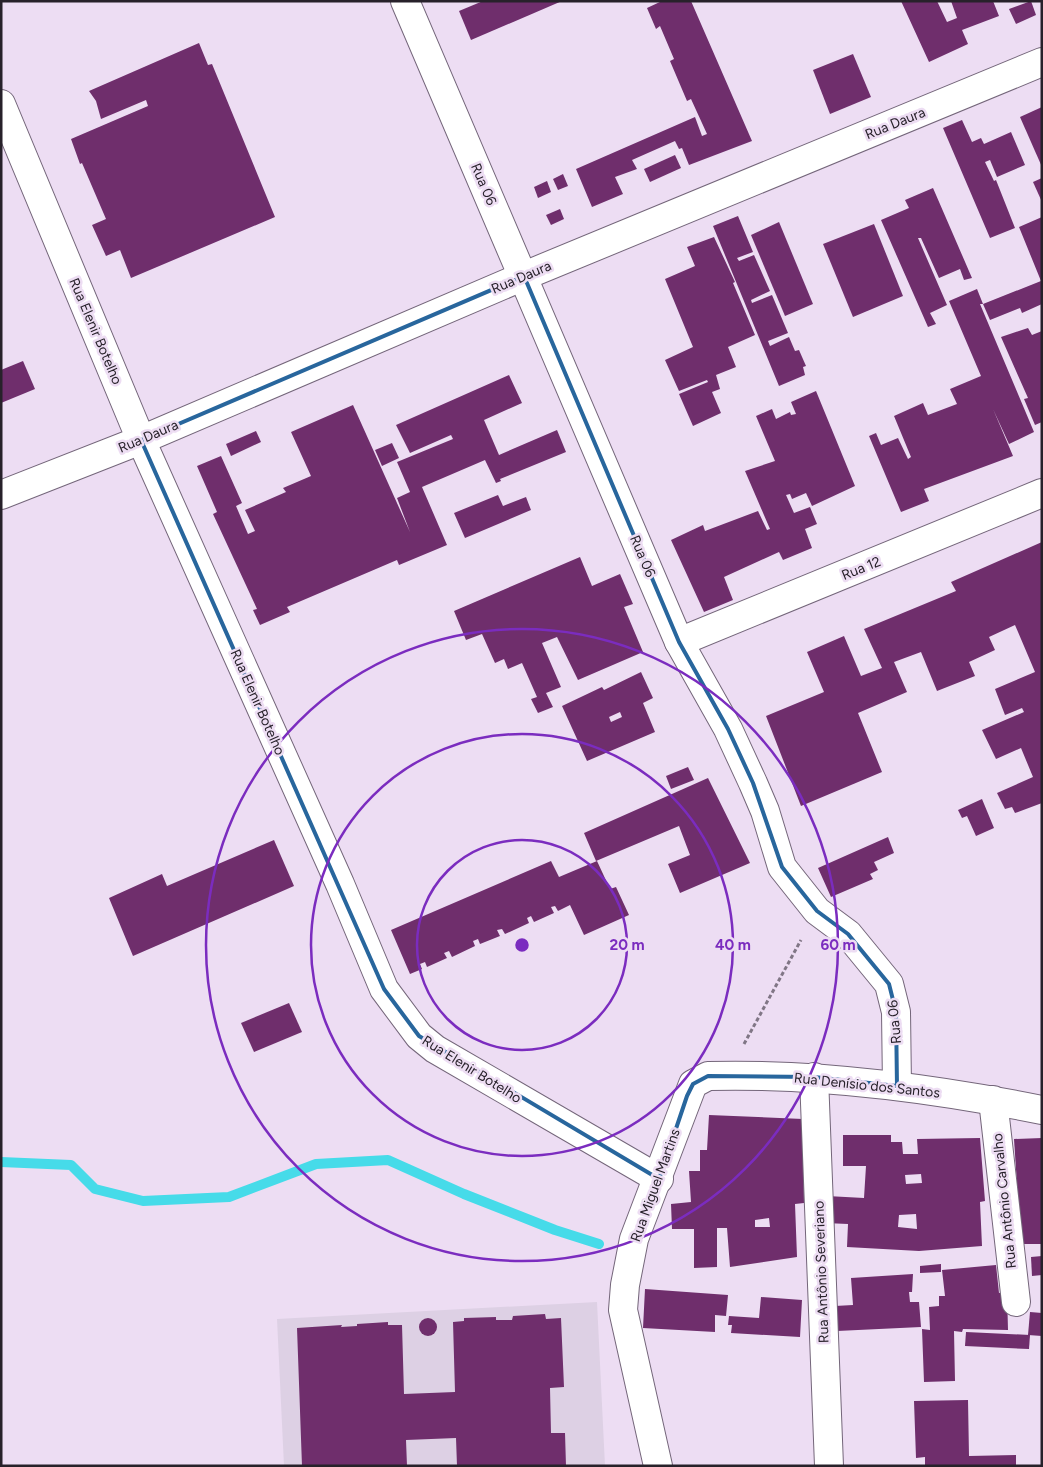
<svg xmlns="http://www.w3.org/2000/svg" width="1043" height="1467" viewBox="0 0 1043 1467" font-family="Figtree,sans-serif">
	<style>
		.industrial { fill: #ddd0e4 }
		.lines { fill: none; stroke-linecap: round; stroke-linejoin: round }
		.stream { stroke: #46dbe9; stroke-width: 10 }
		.building { fill: #6f2e6c; fill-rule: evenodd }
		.minor-casing { stroke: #74667a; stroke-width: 30 }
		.path { stroke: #807685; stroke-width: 3; stroke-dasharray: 4 2.5; stroke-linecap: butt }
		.minor { stroke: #fff; stroke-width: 28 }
		.marked { fill: none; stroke: #28669d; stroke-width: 4; stroke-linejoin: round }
		.ring { fill: none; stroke: #7b2cbf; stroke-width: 2.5 }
		.labels { text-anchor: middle; stroke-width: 5; stroke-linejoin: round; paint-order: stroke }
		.street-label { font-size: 14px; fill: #27212a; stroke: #edddf3 }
		.centre { fill: #7b2cbf; stroke: #edddf3; stroke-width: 2.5 }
		.ring-label { font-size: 15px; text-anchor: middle; font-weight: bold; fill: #7b2cbf; stroke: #edddf3; stroke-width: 5; stroke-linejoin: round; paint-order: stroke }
	</style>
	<rect width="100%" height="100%" fill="#edddf3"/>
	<path class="industrial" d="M 597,1302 L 605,1466 L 284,1466 L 277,1319 Z"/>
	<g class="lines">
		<path class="stream" d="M 1,1162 L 71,1165 L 95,1189 L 143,1201 L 229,1197 L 316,1164 L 388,1160 L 464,1194 L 555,1230 L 599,1244"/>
	</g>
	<g class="building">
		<path d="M 483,1 L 562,1 L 471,40 L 459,11 Z"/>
		<path d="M 662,1 L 691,1 L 752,141 L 689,165 L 682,148 L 679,149 L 675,141 L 632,160 L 637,169 L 615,177 L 623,194 L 592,207 L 576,169 L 695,117 L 702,136 L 707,134 L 691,99 L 687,101 L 670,61 L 674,59 L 660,26 L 656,29 L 647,8 Z"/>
		<path d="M 901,1 L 937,1 L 947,22 L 957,18 L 951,1 L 993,1 L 999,16 L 962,30 L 968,44 L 929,62 Z"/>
		<path d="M 1031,1 L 1036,15 L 1016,24 L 1009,9 Z"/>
		<path d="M 199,43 L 208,65 L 212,64 L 275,217 L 131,278 L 120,250 L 106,256 L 92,225 L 106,219 L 82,163 L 80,164 L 71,139 L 148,106 L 146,100 L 101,119 L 96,101 L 89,91 Z"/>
		<path d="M 853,54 L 871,97 L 830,114 L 813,70 Z"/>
		<path d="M 1042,107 L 1042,167 L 1020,117 Z"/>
		<path d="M 962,120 L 972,142 L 981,138 L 984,144 L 1011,132 L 1025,165 L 997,177 L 990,160 L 985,162 L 994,181 L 996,180 L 1015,228 L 990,238 L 943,128 Z"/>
		<path d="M 675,155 L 681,168 L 650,182 L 644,169 Z"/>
		<path d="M 563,174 L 568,186 L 558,190 L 553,179 Z"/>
		<path d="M 1042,178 L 1042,202 L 1033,182 Z"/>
		<path d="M 547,181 L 551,192 L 538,198 L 534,187 Z"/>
		<path d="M 933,188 L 972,278 L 964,280 L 960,269 L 939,278 L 921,238 L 918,238 L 947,305 L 930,313 L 936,324 L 928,327 L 881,220 L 909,208 L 905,200 Z"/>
		<path d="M 560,209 L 564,219 L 551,225 L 546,215 Z"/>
		<path d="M 738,216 L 753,252 L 737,258 L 739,261 L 754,255 L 770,291 L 751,300 L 752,303 L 772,295 L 788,333 L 768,341 L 770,346 L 789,337 L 795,351 L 799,350 L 806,366 L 803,367 L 805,375 L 779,386 L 713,226 Z"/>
		<path d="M 1042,217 L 1042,304 L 1022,313 L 1020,308 L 990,320 L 983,304 L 1041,281 L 1019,227 Z"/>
		<path d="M 779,222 L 813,304 L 785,316 L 751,235 Z"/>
		<path d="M 874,224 L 903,296 L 853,317 L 823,244 Z"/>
		<path d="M 714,237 L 735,282 L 733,283 L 755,335 L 728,347 L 736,367 L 716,375 L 720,389 L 712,392 L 721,413 L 693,426 L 679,394 L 708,382 L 707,380 L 679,391 L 665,360 L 693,347 L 665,279 L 695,266 L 687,247 Z"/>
		<path d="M 977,289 L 983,304 L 980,304 L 1034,432 L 1009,444 L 993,409 L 1013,456 L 924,489 L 929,501 L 901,512 L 869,436 L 876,433 L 881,445 L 898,438 L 908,459 L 911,457 L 894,416 L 923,403 L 928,415 L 957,404 L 950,389 L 981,376 L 949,301 Z"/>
		<path d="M 1028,328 L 1032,335 L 1042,331 L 1042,422 L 1035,425 L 1024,399 L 1028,398 L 1001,337 Z"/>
		<path d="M 23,361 L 35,389 L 1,403 L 1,370 Z"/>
		<path d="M 509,375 L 522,403 L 484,420 L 499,455 L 557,430 L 566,452 L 500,479 L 501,481 L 496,483 L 485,460 L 422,487 L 447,545 L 399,565 L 397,560 L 287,607 L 290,612 L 260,625 L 253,610 L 257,609 L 213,514 L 217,512 L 197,466 L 221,456 L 242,503 L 236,506 L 248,534 L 255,531 L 245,510 L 286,492 L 283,488 L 311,476 L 291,432 L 353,405 L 410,532 L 397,498 L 410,492 L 397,462 L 453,439 L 451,435 L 410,453 L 396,425 Z"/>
		<path d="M 816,391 L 855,486 L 812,506 L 806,493 L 792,499 L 790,494 L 786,495 L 794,513 L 810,507 L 817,524 L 805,529 L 812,548 L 783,560 L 779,552 L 724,577 L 733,600 L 704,612 L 671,540 L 703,525 L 705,531 L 758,511 L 767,530 L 770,529 L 745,471 L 775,461 L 756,416 L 772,409 L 776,419 L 790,412 L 791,415 L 796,414 L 791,402 Z"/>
		<path d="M 256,431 L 261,442 L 231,456 L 226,444 Z"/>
		<path d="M 392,443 L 399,458 L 382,466 L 375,450 Z"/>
		<path d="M 498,495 L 503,506 L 526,497 L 531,510 L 465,538 L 454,513 Z"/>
		<path d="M 1042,542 L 1042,803 L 1015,813 L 1012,807 L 1005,809 L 997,793 L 1033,777 L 1021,748 L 996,759 L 982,730 L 1024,712 L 1022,708 L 1005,715 L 995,689 L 1035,672 L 1015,625 L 989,637 L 995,650 L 969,662 L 975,676 L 937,691 L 921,652 L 894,662 L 907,692 L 858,713 L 882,772 L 801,806 L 766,716 L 824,692 L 807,652 L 844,636 L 861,676 L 882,668 L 864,629 L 956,591 L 951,582 Z"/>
		<path d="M 580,557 L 592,586 L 620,574 L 633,604 L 624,607 L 643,652 L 578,680 L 557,637 L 542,643 L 561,687 L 546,693 L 553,707 L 538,713 L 531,699 L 537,697 L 522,663 L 508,669 L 504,659 L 495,663 L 482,634 L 466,640 L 454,611 Z"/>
		<path d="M 641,672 L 653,698 L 643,703 L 655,732 L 587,761 L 562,706 L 602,687 L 604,690 ZM 620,712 L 622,717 L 611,722 L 609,717 Z"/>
		<path d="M 688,767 L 694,780 L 671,789 L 666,776 Z"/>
		<path d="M 708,778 L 750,863 L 680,893 L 668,864 L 690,855 L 679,826 L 596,861 L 584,833 Z"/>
		<path d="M 982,799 L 994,828 L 976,836 L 967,816 L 962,818 L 958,810 Z"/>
		<path d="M 888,837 L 894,853 L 874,862 L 878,870 L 870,874 L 873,879 L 831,897 L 818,868 Z"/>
		<path d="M 274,840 L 294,886 L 133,956 L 109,898 L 162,874 L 167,886 Z"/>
		<path d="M 551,861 L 559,877 L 597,861 L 610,889 L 616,887 L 629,915 L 584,935 L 570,905 L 558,911 L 555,906 L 551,907 L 554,913 L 534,922 L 531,916 L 527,918 L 529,923 L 505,934 L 502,929 L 497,930 L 500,936 L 480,944 L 478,939 L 473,941 L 475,946 L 452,957 L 449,951 L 444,953 L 447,958 L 427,967 L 425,962 L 420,964 L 422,969 L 410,974 L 391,930 Z"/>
		<path d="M 289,1003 L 302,1032 L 254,1052 L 241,1023 Z"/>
		<path d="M 709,1115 L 803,1119 L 804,1203 L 795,1204 L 797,1257 L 730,1267 L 727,1228 L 717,1228 L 717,1267 L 694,1268 L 694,1229 L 672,1229 L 671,1204 L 691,1202 L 689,1171 L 700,1171 L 700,1150 L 707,1150 ZM 769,1218 L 770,1227 L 755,1227 L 755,1220 Z"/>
		<path d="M 843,1135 L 891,1135 L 891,1142 L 902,1142 L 903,1154 L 918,1154 L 917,1139 L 980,1138 L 985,1201 L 980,1202 L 982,1246 L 919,1251 L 847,1247 L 848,1224 L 825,1223 L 827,1196 L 864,1198 L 866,1166 L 843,1166 ZM 921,1174 L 922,1183 L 906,1184 L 905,1175 ZM 916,1214 L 917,1229 L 898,1227 L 899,1215 Z"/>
		<path d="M 1042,1138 L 1042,1244 L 1021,1244 L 1014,1139 Z"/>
		<path d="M 1042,1256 L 1042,1275 L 1032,1276 L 1031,1257 Z"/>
		<path d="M 941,1264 L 941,1272 L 920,1273 L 920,1266 Z"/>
		<path d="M 996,1265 L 999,1293 L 1007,1292 L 1008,1330 L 963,1329 L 962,1332 L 954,1331 L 955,1381 L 924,1382 L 922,1329 L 930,1330 L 929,1307 L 939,1306 L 939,1296 L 945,1296 L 942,1270 Z"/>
		<path d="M 913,1274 L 912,1292 L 909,1292 L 910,1302 L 919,1302 L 921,1327 L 837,1331 L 835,1306 L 853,1305 L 851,1278 Z"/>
		<path d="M 645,1289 L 728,1295 L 726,1316 L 715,1315 L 715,1332 L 643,1328 Z"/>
		<path d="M 761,1297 L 802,1300 L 800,1337 L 731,1333 L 732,1325 L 728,1325 L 729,1316 L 759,1318 Z"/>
		<path d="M 1030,1312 L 1042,1313 L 1042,1336 L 1028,1335 Z"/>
		<path d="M 545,1314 L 546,1319 L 561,1318 L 564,1387 L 550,1388 L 551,1433 L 565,1433 L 566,1466 L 457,1466 L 456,1438 L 406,1440 L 407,1466 L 302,1466 L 297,1328 L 342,1325 L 341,1327 L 357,1326 L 357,1324 L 388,1322 L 388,1325 L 402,1325 L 404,1394 L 455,1392 L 453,1322 L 464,1321 L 464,1318 L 496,1317 L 496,1320 L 512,1320 L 513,1316 Z"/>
		<circle cx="428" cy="1327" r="9"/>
		<path d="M 966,1332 L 1030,1335 L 1029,1349 L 965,1346 Z"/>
		<path d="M 968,1400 L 969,1456 L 1016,1455 L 1016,1466 L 925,1466 L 925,1457 L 916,1458 L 914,1401 Z"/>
	</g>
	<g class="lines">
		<defs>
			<g id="minor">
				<path d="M 405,1 L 679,642 L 728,729 L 753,783 L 765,811 L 782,867 L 817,911 L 848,934 L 889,984 L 896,1012 L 897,1086"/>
				<path d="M 1,104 L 141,440 L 340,884 L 384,989 L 419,1036 L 435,1049 L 659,1179"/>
				<path d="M 1,495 L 141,440 L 524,276 L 1042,62"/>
				<path d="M 679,642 L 1042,493"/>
				<path d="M 814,1077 L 829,1466"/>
				<path d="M 993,1100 L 1016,1302"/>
				<path d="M 658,1466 L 623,1310 L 625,1285 L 634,1239 L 693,1084 L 708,1076 C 820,1073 932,1088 1042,1110"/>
			</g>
		</defs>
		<use href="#minor" class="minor-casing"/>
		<path class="path" d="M 744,1044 L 801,940"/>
		<use href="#minor" class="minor"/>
	</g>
	<path class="marked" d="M 524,276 L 679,642 L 728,729 L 753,783 L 782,867 L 817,911 L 848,934 L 889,984 L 896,1012 L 897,1086 L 814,1077 L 708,1076 L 693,1084 L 687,1096 L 659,1179 L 419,1036 L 384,989 L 141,440 Z"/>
	<g class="ring">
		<circle cx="522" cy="945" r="105"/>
		<circle cx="522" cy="945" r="211"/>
		<circle cx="522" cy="945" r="316"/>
	</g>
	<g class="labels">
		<g class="street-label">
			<text transform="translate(895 123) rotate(-22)" y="5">Rua Daura</text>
			<text transform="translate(484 184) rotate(67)" y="5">Rua 06</text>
			<text transform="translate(521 277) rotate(-23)" y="5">Rua Daura</text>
			<text transform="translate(96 331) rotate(67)" y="5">Rua Elenir Botelho</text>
			<text transform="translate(148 436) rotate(-23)" y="5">Rua Daura</text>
			<text transform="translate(643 556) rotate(67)" y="5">Rua 06</text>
			<text transform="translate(861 568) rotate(-22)" y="5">Rua 12</text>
			<text transform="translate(258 702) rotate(66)" y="5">Rua Elenir Botelho</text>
			<text transform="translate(894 1022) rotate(-95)" y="5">Rua 06</text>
			<text transform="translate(472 1069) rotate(32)" y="5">Rua Elenir Botelho</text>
			<text transform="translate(867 1085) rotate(6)" y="5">Rua Denísio dos Santos</text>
			<text transform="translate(655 1185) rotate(-70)" y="5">Rua Miguel Martins</text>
			<text transform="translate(1004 1201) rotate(-96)" y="5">Rua Antônio Carvalho</text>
			<text transform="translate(821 1272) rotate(-92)" y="5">Rua Antônio Severiano</text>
		</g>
	</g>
	<circle cx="522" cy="945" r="8" class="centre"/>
	<g class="ring-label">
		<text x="627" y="950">20 m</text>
		<text x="733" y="950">40 m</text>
		<text x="838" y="950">60 m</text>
	</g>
	<rect width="1043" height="1467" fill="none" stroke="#27212a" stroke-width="5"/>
</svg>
